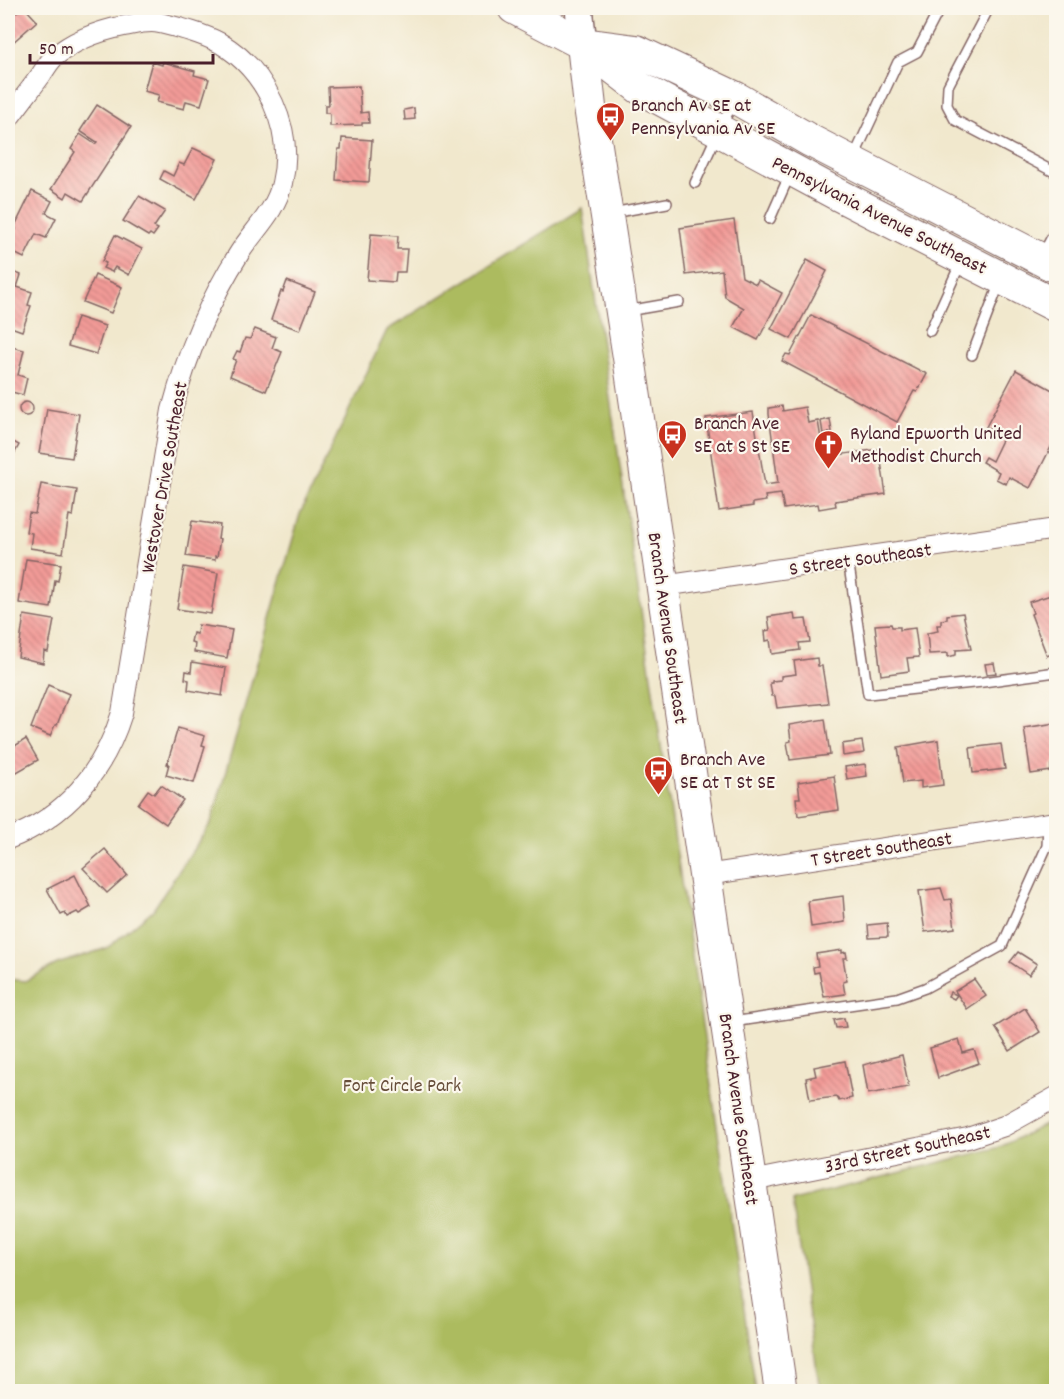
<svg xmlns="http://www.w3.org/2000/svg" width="1064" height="1399" viewBox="0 0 1064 1399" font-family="Dekko,sans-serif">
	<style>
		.green { fill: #acbb5e; stroke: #7b6d44; stroke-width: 1.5 }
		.building { fill: url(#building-back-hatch) }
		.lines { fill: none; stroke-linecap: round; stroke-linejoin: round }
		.service-casing { stroke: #846564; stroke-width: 12 }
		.minor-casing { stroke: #846564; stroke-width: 22 }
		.secondary-casing { stroke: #846564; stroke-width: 30 }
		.trunk-casing { stroke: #846564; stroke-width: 34 }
		.service { stroke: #fff; stroke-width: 9 }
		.minor { stroke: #fff; stroke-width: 20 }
		.secondary { stroke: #fff; stroke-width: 27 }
		.trunk { stroke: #fff; stroke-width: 32 }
		.labels { text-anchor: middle; stroke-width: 4.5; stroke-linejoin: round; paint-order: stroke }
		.poi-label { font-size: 20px; fill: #4a1f2b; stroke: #fbf7ec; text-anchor: start }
		.street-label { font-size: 20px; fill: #4a1f2b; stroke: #fbf7ec }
		.park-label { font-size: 20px; fill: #674e3a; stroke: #fbf7ec }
	</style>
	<defs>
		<pattern id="building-back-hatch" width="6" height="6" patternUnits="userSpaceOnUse" patternTransform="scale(1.5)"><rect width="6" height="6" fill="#f39b98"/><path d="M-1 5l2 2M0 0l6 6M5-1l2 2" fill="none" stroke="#c77e7c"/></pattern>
	</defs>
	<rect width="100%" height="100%" fill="#fbf7ec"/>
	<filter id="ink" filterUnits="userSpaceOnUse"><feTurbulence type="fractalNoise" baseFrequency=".0167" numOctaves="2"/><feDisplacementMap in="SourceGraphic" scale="12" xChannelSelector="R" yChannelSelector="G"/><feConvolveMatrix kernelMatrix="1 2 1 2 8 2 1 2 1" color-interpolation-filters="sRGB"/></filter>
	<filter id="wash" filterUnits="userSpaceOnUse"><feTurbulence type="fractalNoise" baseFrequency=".008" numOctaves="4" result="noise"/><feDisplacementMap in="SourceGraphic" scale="24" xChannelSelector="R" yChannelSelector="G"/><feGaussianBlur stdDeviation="1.35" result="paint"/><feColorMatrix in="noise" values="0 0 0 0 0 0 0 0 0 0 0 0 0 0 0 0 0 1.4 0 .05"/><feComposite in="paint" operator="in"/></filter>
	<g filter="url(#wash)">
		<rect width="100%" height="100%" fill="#f1e8cd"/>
		<g class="green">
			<path d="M 582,208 L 756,1391 L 8,1391 L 8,979 L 25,981 L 57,964 L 107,948 L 153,910 L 211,823 L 300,514 L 387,330 Z"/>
			<path d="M 1056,1119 L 1056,1391 L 820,1391 L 792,1200 L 1000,1147 Z"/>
		</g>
		<g id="blocks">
			<g class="building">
				<path d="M 22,8 L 25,8 L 37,21 L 11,44 L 12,45 L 8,50 L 8,19 Z"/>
				<path d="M 152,62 L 162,65 L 163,62 L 195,71 L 194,75 L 209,79 L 201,105 L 186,101 L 184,109 L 157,102 L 159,95 L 144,91 Z"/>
				<path d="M 359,86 L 361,113 L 368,112 L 369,123 L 362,123 L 362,125 L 330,126 L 330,115 L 329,113 L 325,113 L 325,105 L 329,105 L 328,87 Z"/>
				<path d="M 97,105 L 131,127 L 83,201 L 68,192 L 65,198 L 51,189 L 75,152 L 71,149 L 80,134 L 95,144 L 97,142 L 80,131 Z"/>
				<path d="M 414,108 L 415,119 L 405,120 L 404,110 Z"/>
				<path d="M 342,138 L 372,140 L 369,182 L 336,180 L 338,149 L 341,149 Z"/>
				<path d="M 193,148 L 217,159 L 196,199 L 160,179 L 164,171 L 173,176 L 179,163 L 184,165 Z"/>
				<path d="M 32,191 L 52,201 L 46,213 L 56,218 L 46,238 L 36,234 L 24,258 L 8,250 L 8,247 L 16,229 L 14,228 Z"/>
				<path d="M 139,196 L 165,211 L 154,227 L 158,229 L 153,236 L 150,234 L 148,236 L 123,221 Z"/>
				<path d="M 734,220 L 742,277 L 756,284 L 758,280 L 782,293 L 758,340 L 733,327 L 744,308 L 725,297 L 722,270 L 686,275 L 680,228 Z"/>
				<path d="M 371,234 L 398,236 L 397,249 L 407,249 L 405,272 L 396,272 L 395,282 L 367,280 Z"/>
				<path d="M 115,235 L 142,249 L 129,275 L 115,267 L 112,272 L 103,268 L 106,263 L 102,261 Z"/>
				<path d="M 807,260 L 827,271 L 791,339 L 771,329 Z"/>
				<path d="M 8,270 L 21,275 L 17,287 L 32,292 L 28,305 L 31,306 L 22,331 L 8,326 Z"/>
				<path d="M 95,275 L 122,287 L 111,313 L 83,302 Z"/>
				<path d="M 287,281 L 315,292 L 300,330 L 271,320 L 281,291 L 283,292 Z"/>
				<path d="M 811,315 L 927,374 L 917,392 L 914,391 L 897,422 L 782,361 L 786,354 L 790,355 Z"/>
				<path d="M 77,317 L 105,326 L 96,354 L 68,346 Z"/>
				<path d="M 255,329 L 276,337 L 272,348 L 282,352 L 266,391 L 230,376 L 236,360 L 233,359 L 237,351 L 240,352 L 245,338 L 250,339 Z"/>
				<path d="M 8,346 L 24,350 L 18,375 L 27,378 L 23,395 L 8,391 Z"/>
				<path d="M 1016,370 L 1056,392 L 1056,437 L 1030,488 L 1009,477 L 1006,484 L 996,479 L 999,472 L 982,462 L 985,457 L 992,461 L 1004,436 L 986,427 Z"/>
				<circle cx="26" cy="409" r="7"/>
				<path d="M 782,406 L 783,411 L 805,407 L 808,423 L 818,421 L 824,457 L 879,449 L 886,494 L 835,501 L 836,506 L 819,509 L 818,504 L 784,509 L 781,494 L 765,496 L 766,501 L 753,503 L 753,506 L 719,511 L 706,418 L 753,412 L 765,485 L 778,483 L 769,414 L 769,408 Z"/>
				<path d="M 47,409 L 79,414 L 72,458 L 39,453 Z"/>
				<path d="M 830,419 L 832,432 L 823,434 L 821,421 Z"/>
				<path d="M 8,439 L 19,445 L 13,456 L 8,453 Z"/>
				<path d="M 41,484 L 77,490 L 73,516 L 69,515 L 63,553 L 30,548 L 32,533 L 26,532 L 29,513 L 35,514 Z"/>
				<path d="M 192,521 L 220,525 L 218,539 L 220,539 L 217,557 L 215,556 L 215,560 L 186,556 Z"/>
				<path d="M 26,559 L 61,564 L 58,581 L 55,580 L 51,608 L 19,603 Z"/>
				<path d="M 184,567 L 218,573 L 211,614 L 177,609 Z"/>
				<path d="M 1054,594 L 1056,601 L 1056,652 L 1047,656 L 1031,614 L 1033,613 L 1029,602 Z"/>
				<path d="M 794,613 L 795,620 L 806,619 L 810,642 L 799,643 L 800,650 L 772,654 L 770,640 L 766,641 L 765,631 L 770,630 L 768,617 Z"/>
				<path d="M 963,613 L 971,649 L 956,650 L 956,655 L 948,657 L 948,653 L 929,654 L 927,633 L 938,631 L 937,625 L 941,625 L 941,620 L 947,619 L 947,615 Z"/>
				<path d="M 24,615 L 54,620 L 48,652 L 44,651 L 43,663 L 18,657 Z"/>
				<path d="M 891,624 L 892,627 L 900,627 L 900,630 L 915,628 L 919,657 L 907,658 L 909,671 L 881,675 L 875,625 Z"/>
				<path d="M 198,625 L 232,630 L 227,658 L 194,652 L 195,643 L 191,642 L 193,633 L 197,634 Z"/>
				<path d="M 817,658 L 818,666 L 822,666 L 828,703 L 777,708 L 775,696 L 772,696 L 770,683 L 772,683 L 772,681 L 781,680 L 781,676 L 796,674 L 794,661 Z"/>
				<path d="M 192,662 L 226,668 L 222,696 L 188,690 L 189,680 L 185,679 L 186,671 L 191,672 Z"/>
				<path d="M 994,663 L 996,673 L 987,674 L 985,664 Z"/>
				<path d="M 48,685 L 69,694 L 57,725 L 55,725 L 50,736 L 31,728 Z"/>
				<path d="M 825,719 L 830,755 L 790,760 L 787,742 L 791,741 L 789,725 Z"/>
				<path d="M 1056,723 L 1056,760 L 1054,764 L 1051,765 L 1051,771 L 1031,774 L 1024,728 Z"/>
				<path d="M 178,728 L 205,736 L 202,745 L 205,746 L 194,783 L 166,775 L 169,764 L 167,764 Z"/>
				<path d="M 26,739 L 38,760 L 8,777 L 8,750 Z"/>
				<path d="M 938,740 L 943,785 L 921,788 L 921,781 L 903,783 L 898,747 Z"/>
				<path d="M 862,741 L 864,753 L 843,756 L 842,744 Z"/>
				<path d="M 1001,744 L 1005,769 L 973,773 L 970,748 Z"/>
				<path d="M 865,764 L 867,776 L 847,779 L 845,767 Z"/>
				<path d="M 834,776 L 839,810 L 798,816 L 796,798 L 800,798 L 798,782 Z"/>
				<path d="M 161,785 L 183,800 L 166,824 L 138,804 L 148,790 L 154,794 Z"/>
				<path d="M 105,849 L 127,875 L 107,893 L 83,868 Z"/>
				<path d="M 75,875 L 91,907 L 79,914 L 77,912 L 67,917 L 65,913 L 61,915 L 47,889 Z"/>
				<path d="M 941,888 L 945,900 L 951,899 L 955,928 L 925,932 L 919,891 Z"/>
				<path d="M 843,896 L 845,922 L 811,927 L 808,901 Z"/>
				<path d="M 887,923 L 888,937 L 869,938 L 868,925 Z"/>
				<path d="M 842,950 L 842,953 L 846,952 L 847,958 L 843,958 L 847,981 L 843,982 L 845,994 L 824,997 L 819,972 L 814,973 L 813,967 L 818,966 L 816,954 Z"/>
				<path d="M 1018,952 L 1037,964 L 1029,975 L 1010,962 Z"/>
				<path d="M 974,979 L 986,996 L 967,1009 L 955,991 Z"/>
				<path d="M 950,992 L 957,995 L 954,999 L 948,996 Z"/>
				<path d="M 1025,1008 L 1040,1032 L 1010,1051 L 995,1027 Z"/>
				<path d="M 844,1018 L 846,1027 L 836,1028 L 834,1020 Z"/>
				<path d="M 959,1039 L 963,1053 L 974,1050 L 979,1063 L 938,1078 L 930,1048 Z"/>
				<path d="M 902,1055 L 909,1087 L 868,1094 L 863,1065 Z"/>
				<path d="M 845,1061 L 852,1098 L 839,1101 L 837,1097 L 810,1100 L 806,1078 L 816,1076 L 814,1067 Z"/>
			</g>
		</g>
	</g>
	<g filter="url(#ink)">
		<use href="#blocks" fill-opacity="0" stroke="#846564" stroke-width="1.5"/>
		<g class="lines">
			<defs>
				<g id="service">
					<path d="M 989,8 L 948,86 L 947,105 L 955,120 L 1056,173"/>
					<path d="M 853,159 L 898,62 L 917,52 L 940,8"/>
					<path d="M 695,183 L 719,130 L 733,103"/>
					<path d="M 612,213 L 667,203"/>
					<path d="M 770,219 L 790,174"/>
					<path d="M 1043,254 L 1056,229"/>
					<path d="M 627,311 L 679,302"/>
					<path d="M 930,331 L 961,262"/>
					<path d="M 972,355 L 1000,282"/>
					<path d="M 848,559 L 868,694 L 983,682 L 1056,672"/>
					<path d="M 732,1022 L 897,998 L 925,988 L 1002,946 L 1047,846 L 1048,824"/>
				</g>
				<g id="minor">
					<path d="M 8,119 C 19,104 30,90 41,75 C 45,69 49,62 54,57 C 74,40 99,31 124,26 C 136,24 148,20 160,23 C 180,28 201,33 220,43 C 266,70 295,130 282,183 C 276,211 254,230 240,252 C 208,302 187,354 172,410 L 122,713 C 104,771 66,817 8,839"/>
					<path d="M 663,586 L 1056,529"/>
					<path d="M 706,875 L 1056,822"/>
					<path d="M 751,1181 L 968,1138 L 1004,1126 L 1056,1097"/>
				</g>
				<path id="secondary" d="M 579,8 L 583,44"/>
				<g id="trunk">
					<path d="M 514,8 L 583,44 L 640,88 L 835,193 L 1056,306"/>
					<path d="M 583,44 L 590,107 L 630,364 L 781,1392"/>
					<path d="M 583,44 L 636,51 L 736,98 L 811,141 L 1056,267"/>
				</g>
			</defs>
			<use href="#service" class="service-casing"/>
			<use href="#minor" class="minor-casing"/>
			<use href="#secondary" class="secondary-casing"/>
			<use href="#trunk" class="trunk-casing"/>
			<use href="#service" class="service"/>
			<use href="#minor" class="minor"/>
			<use href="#secondary" class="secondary"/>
			<use href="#trunk" class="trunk"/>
		</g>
	</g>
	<defs>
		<symbol id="bus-pin" viewBox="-11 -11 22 30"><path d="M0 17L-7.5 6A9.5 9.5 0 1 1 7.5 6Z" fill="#c8321e" stroke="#fbf7ec"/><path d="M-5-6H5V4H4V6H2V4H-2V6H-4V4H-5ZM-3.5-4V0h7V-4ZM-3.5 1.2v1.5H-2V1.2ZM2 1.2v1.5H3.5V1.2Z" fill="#fff"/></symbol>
		<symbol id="church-pin" viewBox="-11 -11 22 30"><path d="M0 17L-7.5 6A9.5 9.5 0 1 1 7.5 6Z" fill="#c8321e" stroke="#fbf7ec"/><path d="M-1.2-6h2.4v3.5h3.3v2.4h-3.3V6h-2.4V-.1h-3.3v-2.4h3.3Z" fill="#fff"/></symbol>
	</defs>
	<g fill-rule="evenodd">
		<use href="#bus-pin" x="594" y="100" width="33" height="45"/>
		<use href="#bus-pin" x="656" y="418" width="33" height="45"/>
		<use href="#church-pin" x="812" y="428" width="33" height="45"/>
		<use href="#bus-pin" x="642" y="754" width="33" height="45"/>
	</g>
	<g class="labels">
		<g class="poi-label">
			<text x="631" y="111">Branch Av SE at<tspan x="631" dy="23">Pennsylvania Av SE</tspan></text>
			<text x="694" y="429">Branch Ave<tspan x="694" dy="23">SE at S St SE</tspan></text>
			<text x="850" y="439">Ryland Epworth United<tspan x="850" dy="23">Methodist Church</tspan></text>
			<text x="680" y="765">Branch Ave<tspan x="680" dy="23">SE at T St SE</tspan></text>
		</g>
		<g class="street-label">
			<text transform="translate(880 214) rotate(27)" y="7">Pennsylvania Avenue Southeast</text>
			<text transform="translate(163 477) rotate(-80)" y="7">Westover Drive Southeast</text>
			<text transform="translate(860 558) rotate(-8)" y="7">S Street Southeast</text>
			<text transform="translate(669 628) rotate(82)" y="7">Branch Avenue Southeast</text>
			<text transform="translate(881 848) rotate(-9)" y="7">T Street Southeast</text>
			<text transform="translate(740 1109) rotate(82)" y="7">Branch Avenue Southeast</text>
			<text transform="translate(907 1148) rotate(-12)" y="7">33rd Street Southeast</text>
		</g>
		<g class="park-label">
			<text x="402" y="1091">Fort Circle Park</text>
		</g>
	</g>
	<rect width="1064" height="1399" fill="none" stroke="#fbf7ec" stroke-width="30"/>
	<path d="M30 54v9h183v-9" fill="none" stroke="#4a1f2b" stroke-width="3"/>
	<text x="39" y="54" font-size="18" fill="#4a1f2b" stroke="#fbf7ec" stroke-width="4.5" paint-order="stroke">50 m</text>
</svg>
